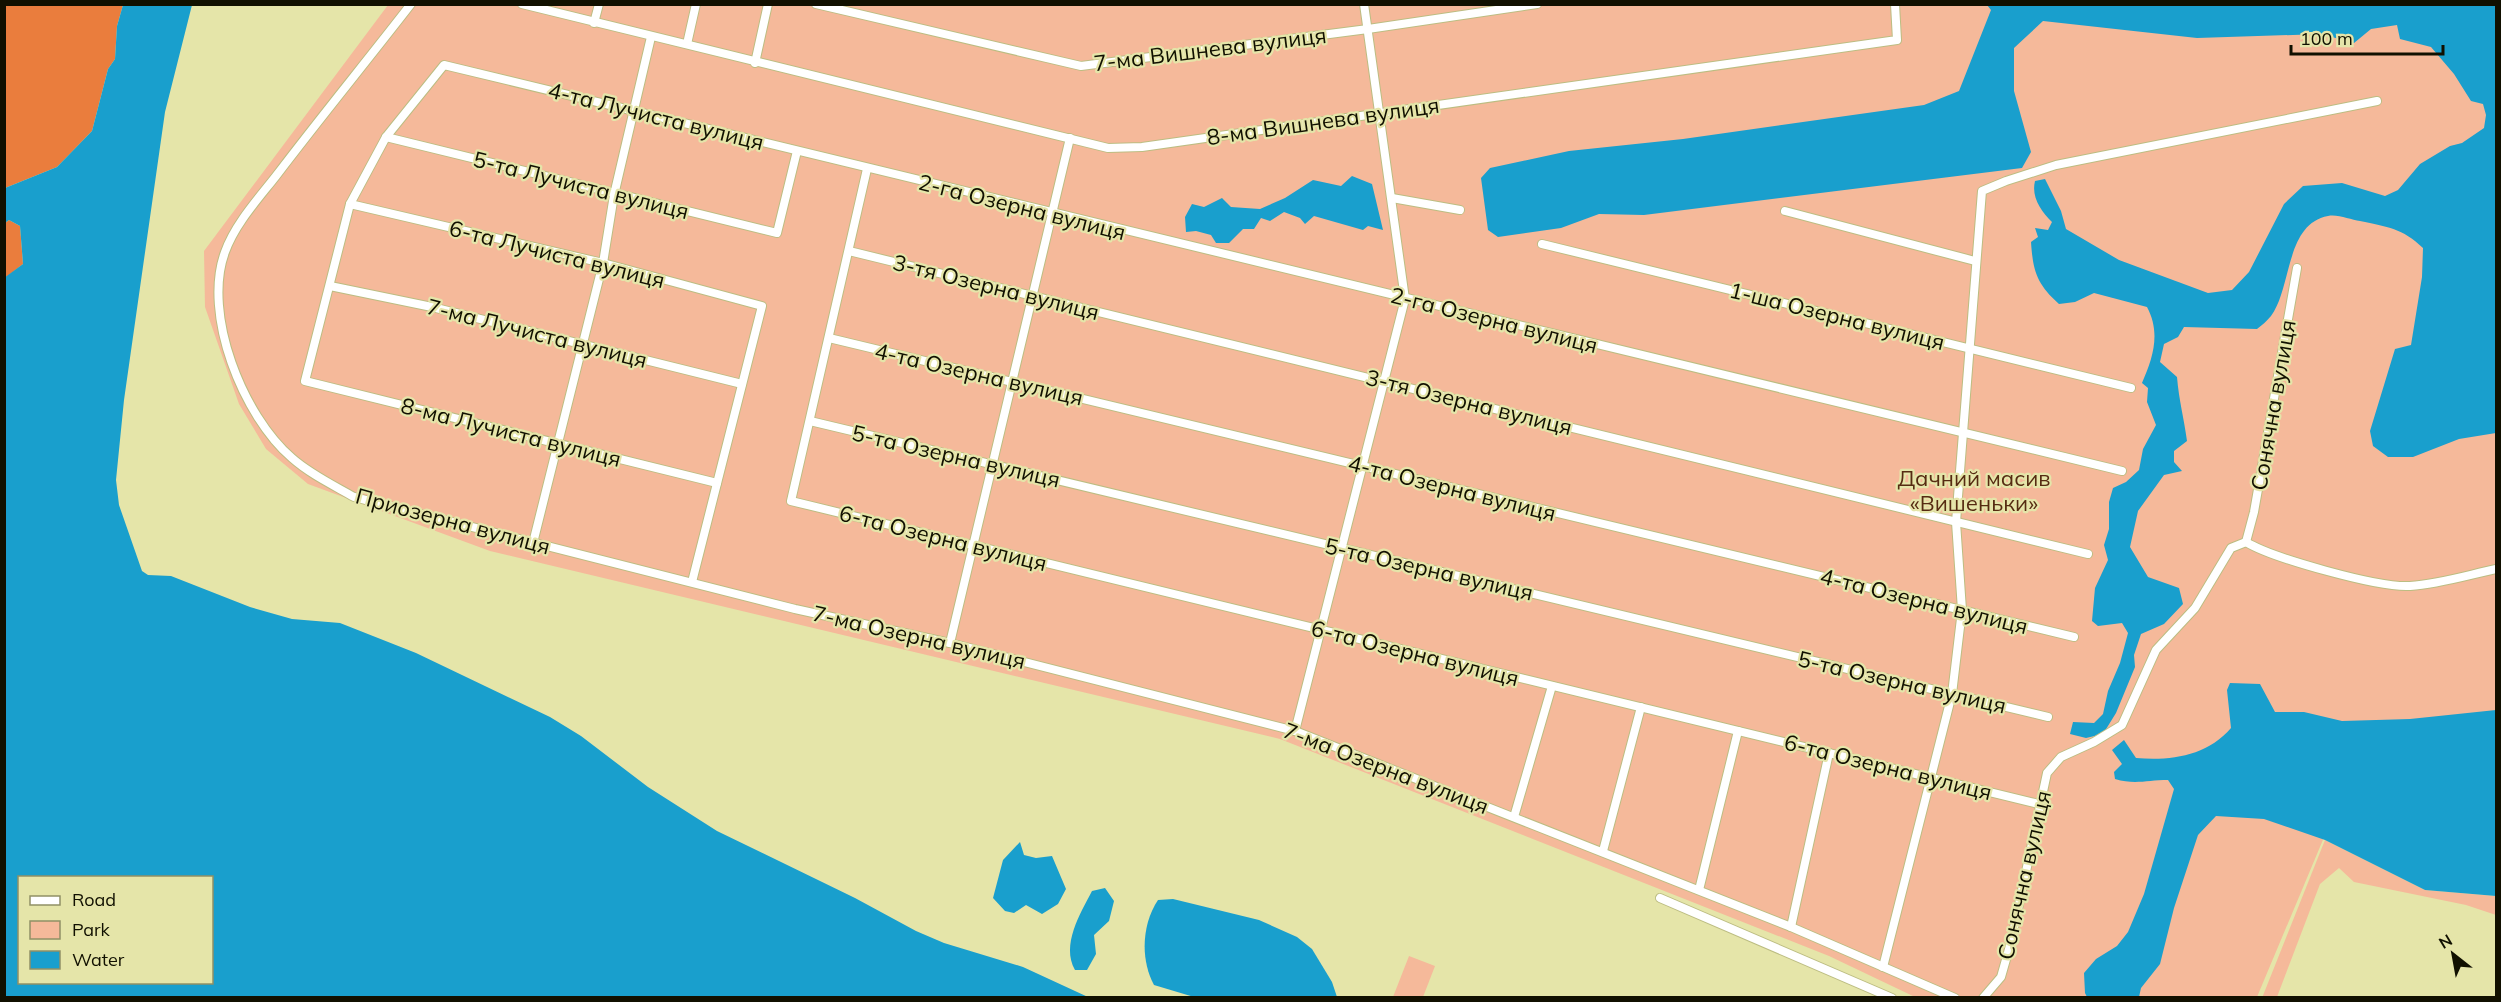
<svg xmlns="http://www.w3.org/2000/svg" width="2501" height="1002" viewBox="0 0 2501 1002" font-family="Mulish,sans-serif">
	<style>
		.green { fill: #f5b99a }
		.forest { fill: #ea7d3d }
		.water { fill: #199fcd; fill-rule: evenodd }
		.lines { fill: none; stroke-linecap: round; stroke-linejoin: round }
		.minor-casing { stroke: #bcbd82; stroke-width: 10 }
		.minor { stroke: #fff; stroke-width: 8 }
		.labels { text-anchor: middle; stroke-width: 4.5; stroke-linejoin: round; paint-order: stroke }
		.street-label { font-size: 22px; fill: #111000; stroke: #e5e5a9 }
		.park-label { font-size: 22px; fill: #562b12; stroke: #e5e5a9 }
	</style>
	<rect width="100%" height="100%" fill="#e5e5a9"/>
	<g class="green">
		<path d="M 388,5 L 2496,5 L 2496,886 L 2330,823 L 2257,997 L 1915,997 L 1829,956 L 1280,739 L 490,551 L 308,484 L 266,449 L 239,404 L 205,307 L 204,251 Z"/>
		<path d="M 2325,840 L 2425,890 L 2496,896 L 2496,915 L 2466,905 L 2354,882 L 2339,868 L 2320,884 L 2277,997 L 2262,998 Z"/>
		<path d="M 1409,956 L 1435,966 L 1423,997 L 1393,997 Z"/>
	</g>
	<g class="forest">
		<path d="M 4,5 L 123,5 L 117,26 L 115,59 L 108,69 L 92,131 L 57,167 L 5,188 Z"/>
		<path d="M 9,220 L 20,226 L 23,264 L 5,278 L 5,223 Z"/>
	</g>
	<g class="water">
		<path d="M 123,5 L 192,5 L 165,112 L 124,400 L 116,480 L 119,505 L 142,571 L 148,575 L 171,576 L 250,607 L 292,619 L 340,623 L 416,653 L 550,717 L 581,736 L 648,787 L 717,831 L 855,898 L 916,931 L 944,943 L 1023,967 L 1088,997 L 5,997 L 4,278 L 23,264 L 20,226 L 9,220 L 5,223 L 5,188 L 57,167 L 92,131 L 108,69 L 115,59 L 117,26 ZM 20,878 L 212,878 L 212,982 L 20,982 Z"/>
		<path d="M 1987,5 L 2496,5 L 2496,433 L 2459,439 L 2413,457 L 2388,457 L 2373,446 L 2370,431 L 2395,349 L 2411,345 L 2422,277 L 2423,248 C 2402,228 2388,227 2360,221 C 2351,220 2338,214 2328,216 C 2285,224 2292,288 2271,316 C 2267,321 2262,325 2257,329 L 2184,327 L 2178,337 L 2164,344 L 2160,362 L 2177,377 C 2179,401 2184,418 2187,441 L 2174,451 L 2174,462 L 2182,471 L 2164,475 L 2138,511 L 2130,547 L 2148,577 L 2179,588 L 2183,604 L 2164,624 L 2141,634 L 2134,655 L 2135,667 L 2116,713 L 2103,734 L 2086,738 L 2070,734 L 2073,722 L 2094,723 L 2103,714 L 2108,691 L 2120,663 L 2128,633 L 2122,623 L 2098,626 L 2092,621 L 2095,588 L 2108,560 L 2104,545 L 2109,529 L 2109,502 L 2113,488 L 2126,482 L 2139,470 L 2143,449 L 2156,425 L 2147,402 L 2148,388 L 2142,383 C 2153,358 2161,333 2147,307 L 2094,293 L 2075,302 L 2059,304 C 2037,284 2033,272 2031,242 L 2038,237 L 2035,228 L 2048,230 L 2052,222 C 2041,211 2031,197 2035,181 L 2045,179 L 2061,211 L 2066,229 L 2119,260 L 2208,293 L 2232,290 L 2249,272 L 2284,204 L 2303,186 L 2342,183 L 2385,196 L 2398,190 L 2420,164 L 2450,146 L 2462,143 L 2484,128 L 2486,115 L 2483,104 L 2471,101 L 2454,74 L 2431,47 L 2400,39 L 2397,25 L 2371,29 L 2354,43 L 2321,34 L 2197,38 L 2043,21 L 2014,48 L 2014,91 L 2031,152 L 2022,168 L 1644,215 L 1599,214 L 1561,228 L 1498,237 L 1488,230 L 1481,178 L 1490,168 L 1569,151 L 1683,139 L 1924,105 L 1959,91 L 1991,10 Z"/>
		<path d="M 1352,176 L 1372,184 L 1383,230 L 1368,226 L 1363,230 L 1314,216 L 1305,224 L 1300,218 L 1284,212 L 1270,221 L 1261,218 L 1254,229 L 1243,229 L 1229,243 L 1216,243 L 1211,235 L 1196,231 L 1186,232 L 1185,217 L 1192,204 L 1204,207 L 1222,198 L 1231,207 L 1260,209 L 1285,198 L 1313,180 L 1341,186 Z"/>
		<path d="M 2230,683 L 2260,684 L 2275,712 L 2304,712 L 2342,721 L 2410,719 L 2496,710 L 2496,896 L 2425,890 L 2325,840 L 2264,819 L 2216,816 L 2198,835 L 2174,908 L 2160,964 L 2141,988 L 2139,997 L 2087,997 L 2085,993 L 2084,973 L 2096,959 L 2117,946 L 2128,932 L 2144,894 L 2174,789 L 2168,780 C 2147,780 2135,785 2115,779 L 2114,772 L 2122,764 L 2112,750 L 2124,740 L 2136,758 C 2171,761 2207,756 2231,728 L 2227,690 Z"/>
		<path d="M 1020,842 L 1024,855 L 1036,858 L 1052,856 L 1066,889 L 1058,904 L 1042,914 L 1026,905 L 1014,913 L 1005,911 L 993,898 L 1003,860 Z"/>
		<path d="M 1105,888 L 1114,901 L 1109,921 L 1094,935 L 1096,954 L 1087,970 L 1075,970 C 1061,945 1080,914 1092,891 Z"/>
		<path d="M 1173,899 L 1259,920 L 1297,937 L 1312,949 L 1332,982 L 1337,997 L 1194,997 L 1154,985 C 1140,959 1142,924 1158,900 Z"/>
	</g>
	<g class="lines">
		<defs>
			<g id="minor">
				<path d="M 411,4 C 366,62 320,118 276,176 C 258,199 235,224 225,252 C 202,314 243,416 292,458 C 310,474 333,485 354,497 L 795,609 L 950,643 L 1295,731 L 1791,927 L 1955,998"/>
				<path d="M 522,4 L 1108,148 L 1142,147 L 1897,40 L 1895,4"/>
				<path d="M 816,4 L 1081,66 L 1368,29 L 1537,4"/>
				<path d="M 594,23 L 599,4"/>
				<path d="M 687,44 L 696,4"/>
				<path d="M 755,63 L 768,4"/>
				<path d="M 386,137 L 777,233 L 797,151"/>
				<path d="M 867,169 L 791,501 L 2039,804"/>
				<path d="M 1392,198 L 1460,210"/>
				<path d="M 350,204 L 603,263 L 762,306 L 692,582"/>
				<path d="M 1785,211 L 1975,261"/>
				<path d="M 1542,244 L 2131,388"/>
				<path d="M 849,251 L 2088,554"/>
				<path d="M 330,286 L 432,307 L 742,384"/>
				<path d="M 829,338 L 2074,637"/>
				<path d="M 810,421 L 2048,717"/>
				<path d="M 717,483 L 305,381 L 350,204 L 386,137 L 444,65 L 2122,471"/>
				<path d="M 2246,542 L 2254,512 L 2297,268"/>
				<path d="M 2246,542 C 2272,558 2379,588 2410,586 C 2439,584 2468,575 2496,569"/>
				<path d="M 533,543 L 603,263 L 614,195 L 651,37"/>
				<path d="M 950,643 L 1070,138"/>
				<path d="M 1295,731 L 1405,299 L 1364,4"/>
				<path d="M 1514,817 L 1552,686"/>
				<path d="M 1603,851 L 1641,707"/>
				<path d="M 1699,890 L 1738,731"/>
				<path d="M 1660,898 L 1892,998"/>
				<path d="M 1791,927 L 1829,753"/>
				<path d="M 1883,967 L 1952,694 L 1962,610 L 1956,522 L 1982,191 L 2006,181 L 2056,165 L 2377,101"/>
				<path d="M 1983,998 L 2001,977 L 2011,942 L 2047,773 L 2061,757 L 2094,742 L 2122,725 L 2156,650 L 2195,608 L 2231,548 L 2246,542"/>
			</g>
		</defs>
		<use href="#minor" class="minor-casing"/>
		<use href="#minor" class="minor"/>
	</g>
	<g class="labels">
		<g class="street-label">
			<text transform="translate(1210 49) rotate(-7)" y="8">7-ма Вишнева вулиця</text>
			<text transform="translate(656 116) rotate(14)" y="8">4-та Лучиста вулиця</text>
			<text transform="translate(1323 121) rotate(-8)" y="8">8-ма Вишнева вулиця</text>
			<text transform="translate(581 185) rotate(14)" y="8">5-та Лучиста вулиця</text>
			<text transform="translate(1022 207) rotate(14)" y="8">2-га Озерна вулиця</text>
			<text transform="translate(557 254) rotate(14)" y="8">6-та Лучиста вулиця</text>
			<text transform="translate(996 287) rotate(14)" y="8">3-тя Озерна вулиця</text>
			<text transform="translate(1837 316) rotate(14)" y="8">1-ша Озерна вулиця</text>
			<text transform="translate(1494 320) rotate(14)" y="8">2-га Озерна вулиця</text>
			<text transform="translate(537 333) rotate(14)" y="8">7-ма Лучиста вулиця</text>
			<text transform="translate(979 374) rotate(13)" y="8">4-та Озерна вулиця</text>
			<text transform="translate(1469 402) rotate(14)" y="8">3-тя Озерна вулиця</text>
			<text transform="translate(2273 405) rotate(-80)" y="8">Сонячна вулиця</text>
			<text transform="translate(511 432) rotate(14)" y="8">8-ма Лучиста вулиця</text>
			<text transform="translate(956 456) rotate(13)" y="8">5-та Озерна вулиця</text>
			<text transform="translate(1452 488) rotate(14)" y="8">4-та Озерна вулиця</text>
			<text transform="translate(453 521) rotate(15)" y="8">Приозерна вулиця</text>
			<text transform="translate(943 538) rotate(14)" y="8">6-та Озерна вулиця</text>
			<text transform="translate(1429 569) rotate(13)" y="8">5-та Озерна вулиця</text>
			<text transform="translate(1924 601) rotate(14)" y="8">4-та Озерна вулиця</text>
			<text transform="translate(919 637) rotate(13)" y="8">7-ма Озерна вулиця</text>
			<text transform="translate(1415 653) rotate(14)" y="8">6-та Озерна вулиця</text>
			<text transform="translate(1902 682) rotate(13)" y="8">5-та Озерна вулиця</text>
			<text transform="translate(1888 767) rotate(14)" y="8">6-та Озерна вулиця</text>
			<text transform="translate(1386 768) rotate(21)" y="8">7-ма Озерна вулиця</text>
			<text transform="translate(2024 875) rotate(-77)" y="8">Сонячна вулиця</text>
		</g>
		<g class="park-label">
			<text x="1974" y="486">Дачний масив<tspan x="1974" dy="25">«Вишеньки»</tspan></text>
		</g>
	</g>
	<rect width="2501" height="1002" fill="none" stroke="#111000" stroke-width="12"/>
	<rect x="18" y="876" width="195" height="108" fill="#e5e5a9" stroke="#909065" stroke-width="1.5"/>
	<rect x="30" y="896" width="30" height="9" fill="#ffffff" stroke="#909065" stroke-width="1.5"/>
	<text x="72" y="906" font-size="18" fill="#111000">Road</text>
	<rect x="30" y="921" width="30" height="18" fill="#f5b99a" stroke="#909065" stroke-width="1.5"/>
	<text x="72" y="936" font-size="18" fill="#111000">Park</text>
	<rect x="30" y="951" width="30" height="18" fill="#199fcd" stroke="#909065" stroke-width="1.5"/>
	<text x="72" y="966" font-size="18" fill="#111000">Water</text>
	<g transform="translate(2453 954) rotate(329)" stroke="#e5e5a9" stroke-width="4.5" paint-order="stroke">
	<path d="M0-4.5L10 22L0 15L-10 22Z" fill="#111000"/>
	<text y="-9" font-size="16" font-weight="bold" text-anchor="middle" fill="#111000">N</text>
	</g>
	<path d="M2291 45v9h152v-9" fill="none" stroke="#111000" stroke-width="3"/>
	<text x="2300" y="45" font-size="18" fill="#111000" stroke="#e5e5a9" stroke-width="4.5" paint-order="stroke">100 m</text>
</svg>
